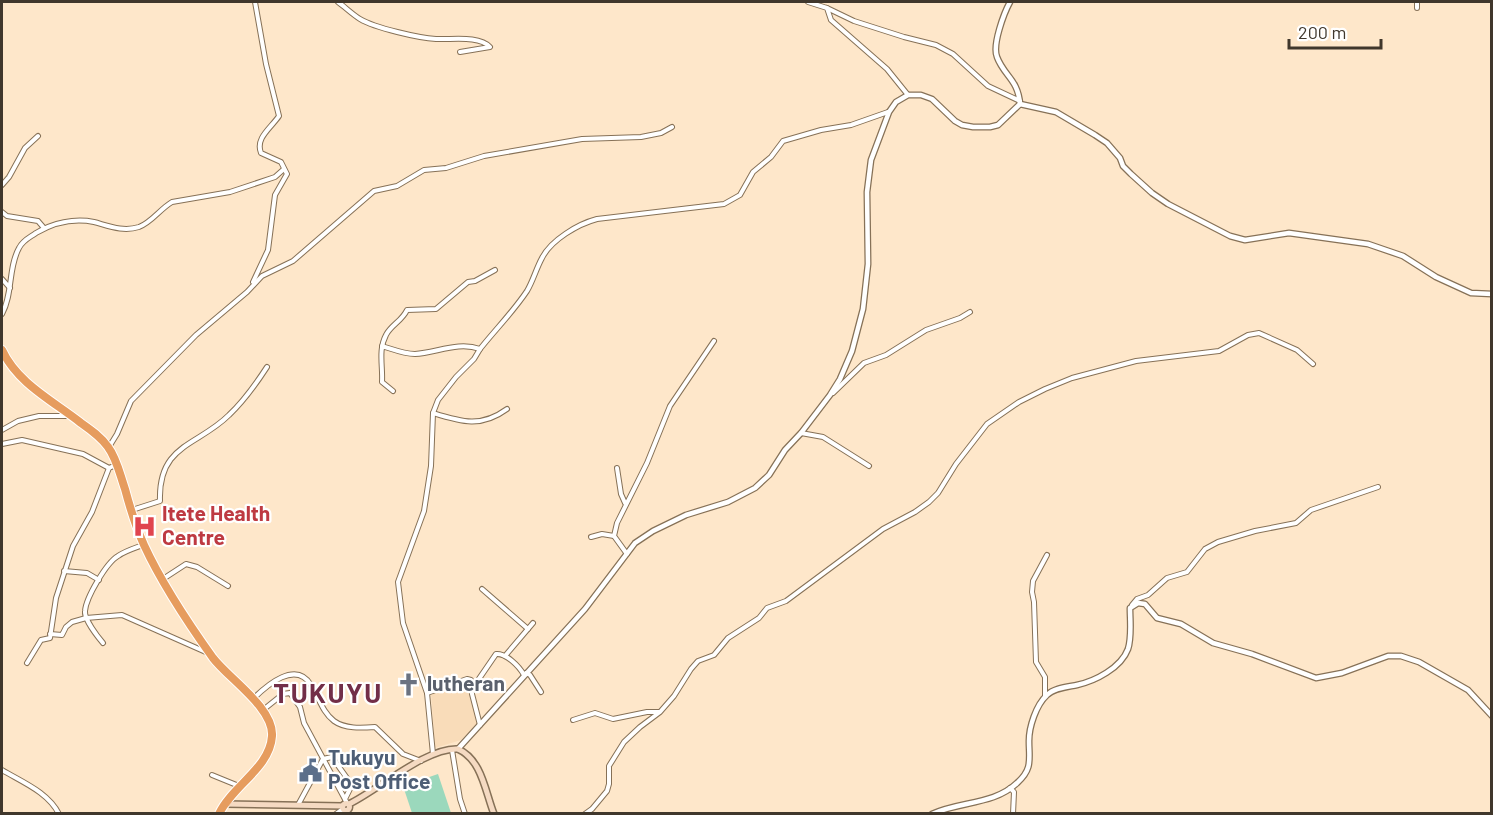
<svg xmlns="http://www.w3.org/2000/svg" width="1493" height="815" viewBox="0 0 1493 815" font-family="Barlow,sans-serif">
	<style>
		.built { fill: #f9dcb9 }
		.green { fill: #9bd8bc }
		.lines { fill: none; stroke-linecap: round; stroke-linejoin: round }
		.minor-casing { stroke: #867157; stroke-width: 6 }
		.tertiary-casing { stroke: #867157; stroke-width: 7 }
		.secondary-casing { stroke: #867157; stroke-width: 8 }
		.trunk-casing { stroke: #fff; stroke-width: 10 }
		.minor { stroke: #fff; stroke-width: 4 }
		.tertiary { stroke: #fff; stroke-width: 4.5 }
		.secondary { stroke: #f5dac2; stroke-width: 5 }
		.trunk { stroke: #e69c5e; stroke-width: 8 }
		.labels { text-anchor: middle; stroke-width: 4.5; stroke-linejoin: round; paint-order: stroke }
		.health-label { font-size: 21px; font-weight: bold; fill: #be3a42; stroke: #fff; text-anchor: start }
		.worship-label { font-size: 21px; font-weight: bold; fill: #5b616d; stroke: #fff; text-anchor: start }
		.service-label { font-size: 21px; font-weight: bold; fill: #4e5e75; stroke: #fff; text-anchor: start }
		.district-label { font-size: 27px; font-weight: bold; letter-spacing: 1.5px; fill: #722e48; stroke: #fff }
	</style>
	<rect width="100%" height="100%" fill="#fee7ca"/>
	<path class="built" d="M 467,680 L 478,722 L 461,740 L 435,748 L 431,693 Z"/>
	<path class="green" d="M 438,774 L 451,813 L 412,813 L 403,786 Z"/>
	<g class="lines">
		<defs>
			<g id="minor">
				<path d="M 338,2 C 345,7 352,14 360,19 C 375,28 419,38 436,39 C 451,40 479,35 490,47 L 460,52"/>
				<path d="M 808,2 L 827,8 L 831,20 L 887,69 L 908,95"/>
				<path d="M 1417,2 L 1417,8"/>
				<path d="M 827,8 L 854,21 L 904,37 L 936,45 L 953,54 L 988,86 L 1020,101"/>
				<path d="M 2,185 L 9,177 L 25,148 L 38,136"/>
				<path d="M 2,212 L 7,216 L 38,221 L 44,228"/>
				<path d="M 2,279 L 10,288"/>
				<path d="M 253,282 L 268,250 L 275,195 L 287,174 L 281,162 L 261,153 C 255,138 271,128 279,116 L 266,64 L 255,2"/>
				<path d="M 2,314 C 13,294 8,268 19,248 C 23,240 29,238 36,233 C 53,223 74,218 94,222 C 109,226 123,232 139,227 C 152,222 160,209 172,202 L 230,192 L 275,177 L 284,169"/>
				<path d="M 382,346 C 392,349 404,354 415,354 C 436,353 458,341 480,349"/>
				<path d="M 393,391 L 382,382 C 383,366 378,350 386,335 C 391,325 402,321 407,310 L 436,309 L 468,282 L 475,281 L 495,270"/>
				<path d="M 833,393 L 864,363 L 886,355 L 926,330 L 960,318 L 970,312"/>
				<path d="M 433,413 C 462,422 481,428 507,409"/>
				<path d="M 2,430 L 18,421 L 39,416 L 70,416"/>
				<path d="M 801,433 L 823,437 L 869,466"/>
				<path d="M 2,444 L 22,440 L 83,454 L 109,468"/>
				<path d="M 109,447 L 117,434 L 131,401 L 196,335 L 247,292 L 262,276 L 293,261 L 374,191 L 397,186 L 424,170 L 446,168 L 484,156 L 582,139 L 641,137 L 661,133 L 672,127"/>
				<path d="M 617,468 L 621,494 L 625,503"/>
				<path d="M 132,510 L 160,501 C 158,444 198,446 229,415 C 244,401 256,384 267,367"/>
				<path d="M 591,537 L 602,534 L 614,536"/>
				<path d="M 627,554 L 614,536 L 617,523 L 647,463 L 670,406 L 714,341"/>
				<path d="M 64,571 L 87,573 L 99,580"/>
				<path d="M 163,579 L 186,564 L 197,567 L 228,586"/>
				<path d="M 482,589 L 528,629"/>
				<path d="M 1132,605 L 1137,599 L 1148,595 L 1167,578 L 1187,572 L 1205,549 L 1218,542 L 1255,531 L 1296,523 L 1311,510 L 1378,487"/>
				<path d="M 50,634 L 62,635 L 66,627 L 72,622 L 86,618 L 122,615 L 208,653"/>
				<path d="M 103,643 C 98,637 84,619 85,611 C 86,598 106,563 118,556 C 125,551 135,548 143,545"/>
				<path d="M 505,656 L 533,623"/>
				<path d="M 27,663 L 41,640 L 50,638 L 56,598 L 73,546 L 92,512 L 109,468 L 116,465"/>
				<path d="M 526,673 L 530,675 L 541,692"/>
				<path d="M 472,689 L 496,654 C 506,653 519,666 524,675"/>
				<path d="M 427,693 L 467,679 L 471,680 L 472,694 L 480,725"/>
				<path d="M 1045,696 L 1045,677 L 1036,662 L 1034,602 L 1032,592 L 1033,581 L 1047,555"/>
				<path d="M 253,699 C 267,685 296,660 311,685 C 319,697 322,712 334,721 C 345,729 361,728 375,727 L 403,754 L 421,761"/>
				<path d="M 263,710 L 283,694 L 290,693 L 300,707 L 304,723 L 347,803"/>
				<path d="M 573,720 L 595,713 L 613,719 L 647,712 L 659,712"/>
				<path d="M 452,750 L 460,799 L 465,814"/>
				<path d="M 433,754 L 427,693 L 403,623 L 398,582 L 424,511 L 431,466 L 433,413 L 438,400 L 456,377 L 474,359 L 480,349 C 495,330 513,312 527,291 C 533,281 536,269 542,258 C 551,240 578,224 597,219 L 724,204 L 740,195 L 753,172 L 771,157 L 783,141 L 821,130 L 851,125 L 888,112"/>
				<path d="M 2,770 C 22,782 48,792 59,814"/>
				<path d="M 212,775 L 239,786"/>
				<path d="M 1010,788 L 1014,792 L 1013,814"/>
				<path d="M 298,805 L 323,759 L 332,757 L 349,781 L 350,789 L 345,799"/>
				<path d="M 336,814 L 343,809"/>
				<path d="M 585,814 L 592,809 L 607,791 L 609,784 L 609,766 L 624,742 L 640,727 L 660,712 L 674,696 L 691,669 L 698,661 L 714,655 L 728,638 L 759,618 L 767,608 L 786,601 L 883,529 L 915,512 L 929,502 L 938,493 L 956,464 L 987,424 L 1019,402 L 1045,389 L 1072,378 L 1136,361 L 1219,351 L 1248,335 L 1259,333 L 1297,350 L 1313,364"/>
			</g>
			<g id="tertiary">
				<path d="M 1020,104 L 1056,112 L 1095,135 L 1107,143 L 1120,158 L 1123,166 L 1131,174 L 1152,193 L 1168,204 L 1230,236 L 1245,240 L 1289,233 L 1368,244 L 1403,256 L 1436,277 L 1471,293 L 1492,294"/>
				<path d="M 458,749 L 585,609 L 635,543 L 653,531 L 686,515 L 728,502 L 755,488 L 769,475 L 785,450 L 801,433 L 830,395 L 840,379 L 852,351 L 863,309 L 868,264 L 867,192 L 871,160 L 889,112 L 896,102 L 908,95 L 921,95 L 932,99 L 955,121 L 962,125 L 973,127 L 990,127 L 998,125 L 1020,104 C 1018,79 1004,76 997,57 C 992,45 1004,13 1010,2"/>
				<path d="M 347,810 L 347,814"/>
				<path d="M 932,814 C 960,801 994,805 1017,783 C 1033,769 1029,759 1029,741 C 1029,727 1036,705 1047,695 C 1054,688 1067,687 1077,685 C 1095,681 1121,668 1128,649 C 1132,637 1130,621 1130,608 L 1138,603 L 1145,604 L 1157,618 L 1181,624 L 1213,643 L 1252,654 L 1316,678 L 1342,673 L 1388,656 L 1401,656 L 1419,662 L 1468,690 L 1492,716"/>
			</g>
			<g id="secondary">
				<circle cx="346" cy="807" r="3.5"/>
				<path d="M 225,804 L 343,806"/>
				<path d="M 349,804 C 378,790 427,747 458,749 C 482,760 485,791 494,814"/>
			</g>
			<path id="trunk" d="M 2,350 C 17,383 53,401 81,423 C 91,430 101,437 108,447 C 117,459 120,475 125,489 C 130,508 136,527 144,545 C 162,584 188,623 213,658 C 229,679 274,708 272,736 C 270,768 232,786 219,814"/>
		</defs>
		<use href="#minor" class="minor-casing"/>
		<use href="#tertiary" class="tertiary-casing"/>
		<use href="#secondary" class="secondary-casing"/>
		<use href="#trunk" class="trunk-casing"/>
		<use href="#minor" class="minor"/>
		<use href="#tertiary" class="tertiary"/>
		<use href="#secondary" class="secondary"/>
		<use href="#trunk" class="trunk"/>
	</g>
	<defs>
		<symbol id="hospital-bare" viewBox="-9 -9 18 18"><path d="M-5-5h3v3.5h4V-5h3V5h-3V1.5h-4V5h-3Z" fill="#e0444e" stroke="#fff" stroke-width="2.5" paint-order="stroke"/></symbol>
		<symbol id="church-bare" viewBox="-9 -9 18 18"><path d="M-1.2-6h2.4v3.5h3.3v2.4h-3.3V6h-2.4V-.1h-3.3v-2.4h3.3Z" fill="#6b7280" stroke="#fff" stroke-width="2.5" paint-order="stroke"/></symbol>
		<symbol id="civic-bare" viewBox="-9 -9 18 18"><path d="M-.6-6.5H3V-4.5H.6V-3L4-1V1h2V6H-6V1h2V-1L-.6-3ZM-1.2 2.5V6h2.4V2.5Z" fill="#5c6f8a" stroke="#fff" stroke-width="2.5" paint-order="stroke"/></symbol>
	</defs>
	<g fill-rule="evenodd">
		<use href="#hospital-bare" x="128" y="510" width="33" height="33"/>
		<use href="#church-bare" x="392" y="668" width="33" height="33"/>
		<use href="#civic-bare" x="294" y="754" width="33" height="33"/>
	</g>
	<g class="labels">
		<g class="health-label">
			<text x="162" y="521">Itete Health<tspan x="162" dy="24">Centre</tspan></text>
		</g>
		<g class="worship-label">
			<text x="427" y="691">lutheran</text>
		</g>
		<g class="service-label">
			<text x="328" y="765">Tukuyu<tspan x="328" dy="24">Post Office</tspan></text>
		</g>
		<g class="district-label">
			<text x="328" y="703">TUKUYU</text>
		</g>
	</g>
	<rect width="1493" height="815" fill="none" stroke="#40372c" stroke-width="6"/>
	<path d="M1289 39v9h92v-9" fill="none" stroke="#40372c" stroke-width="3"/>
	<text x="1298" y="39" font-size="18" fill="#40372c" stroke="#ffffff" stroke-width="4.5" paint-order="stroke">200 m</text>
</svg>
